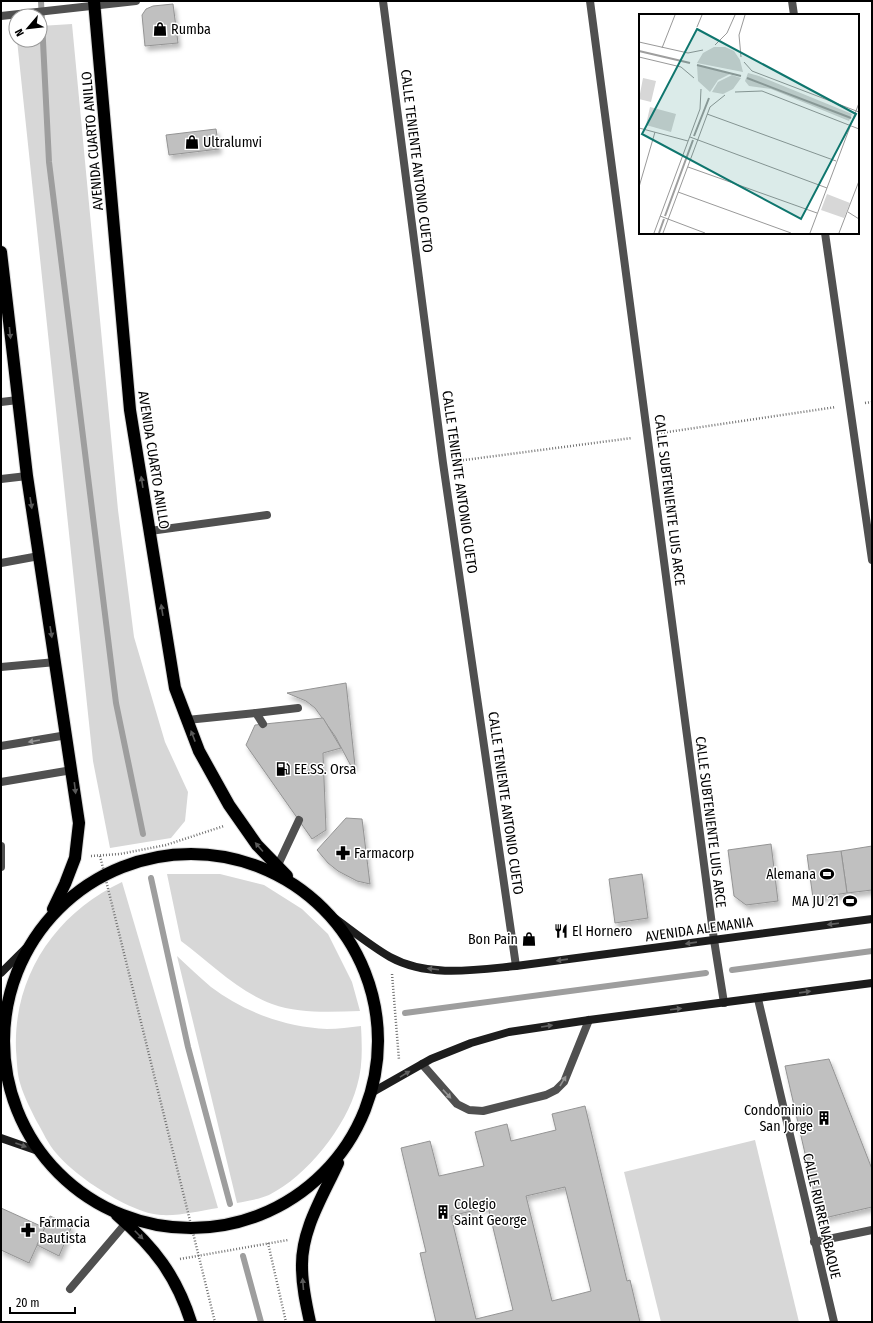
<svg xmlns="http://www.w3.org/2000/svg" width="873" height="1323" viewBox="0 0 873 1323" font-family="'Fira Sans Condensed',sans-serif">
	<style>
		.green { fill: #d7d7d7 }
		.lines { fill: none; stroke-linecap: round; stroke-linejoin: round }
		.stream { stroke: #9e9e9e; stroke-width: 6 }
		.building { fill: #c0c0c0; stroke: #949494; fill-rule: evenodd; filter: url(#shadow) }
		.highway-casing { stroke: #dbdbdb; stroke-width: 14 }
		.path { stroke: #727272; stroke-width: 2.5; stroke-dasharray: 1 2; stroke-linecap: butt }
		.lane { stroke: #505050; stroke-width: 8 }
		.street { stroke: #505050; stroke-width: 8 }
		.secondary { stroke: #1d1d1d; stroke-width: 8 }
		.highway { stroke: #000; stroke-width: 12 }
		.oneway { fill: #595959 }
		.oneway2 { fill: #969696 }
		.oneway3 { fill: #616161 }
		.labels { text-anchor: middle; stroke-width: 3; stroke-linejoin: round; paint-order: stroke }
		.poi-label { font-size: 14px; fill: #000; stroke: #fff; text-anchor: start }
		.street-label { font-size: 14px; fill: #000; stroke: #fff }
		.inset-river { fill: none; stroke: #9e9e9e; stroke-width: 2 }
		.inset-road { fill: none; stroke: #999; stroke-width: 1 }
		.view { fill: #0f766e; fill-opacity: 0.15; stroke: #0f766e; stroke-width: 2 }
		.inset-edge { fill: none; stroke: #000; stroke-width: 2 }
	</style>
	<defs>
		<filter id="shadow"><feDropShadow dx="2.5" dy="4.5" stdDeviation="2" flood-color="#0004"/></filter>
	</defs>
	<rect width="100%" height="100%" fill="#fff"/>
	<g class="green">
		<path d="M 72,24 L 118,510 L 134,637 L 165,742 L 188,792 L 185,821 L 171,838 L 110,848 L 93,761 L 17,40 L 40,40 L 40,26 Z"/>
		<path d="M 167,874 L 220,874 L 264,885 L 302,909 L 328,934 L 352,982 L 360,1011 C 331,1012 300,1014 272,1004 C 239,992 209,962 181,941 Z"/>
		<path d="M 122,882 L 218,1208 C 199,1211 180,1216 161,1215 C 139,1214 108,1195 90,1183 C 78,1174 65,1164 56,1153 C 48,1144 43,1132 37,1122 C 31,1110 24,1097 20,1083 C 17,1073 17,1061 16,1050 C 13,976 56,913 122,882 Z"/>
		<path d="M 177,956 C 188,966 199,977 211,987 C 244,1012 285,1027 327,1029 C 338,1029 350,1027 361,1026 C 362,1046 363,1066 357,1086 C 346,1127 307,1176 269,1195 C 260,1199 247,1201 237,1203 Z"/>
		<path d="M 755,1140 L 799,1322 L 661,1322 L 624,1172 Z"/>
	</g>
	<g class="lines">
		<g class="stream">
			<path d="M 41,1 L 49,162 L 116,703 L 143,834"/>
			<path d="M 151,878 L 188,1047 L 230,1204"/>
			<path d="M 732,970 L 872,951"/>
			<path d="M 405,1013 L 706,973"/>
			<path d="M 243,1256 L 261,1322"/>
		</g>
	</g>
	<g class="building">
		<path d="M 173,4 L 178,43 L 145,46 L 142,15 L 146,9 L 153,6 Z"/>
		<path d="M 216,129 L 219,149 L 169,155 L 166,135 Z"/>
		<path d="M 346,683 L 355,766 L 351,766 L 335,736 L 315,708 L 306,701 L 287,693 Z"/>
		<path d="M 323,718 L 341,748 L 323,753 L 326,830 L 312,839 L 246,745 L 255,725 Z"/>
		<path d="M 346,818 L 362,819 L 370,884 L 357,881 L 338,871 L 328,863 L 317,850 Z"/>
		<path d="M 771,844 L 778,901 L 746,905 L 734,896 L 728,850 Z"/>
		<path d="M 872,846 L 872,890 L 847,893 L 841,851 Z"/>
		<path d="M 841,851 L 847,893 L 813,898 L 807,855 Z"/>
		<path d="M 642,874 L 648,918 L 615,923 L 609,879 Z"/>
		<path d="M 829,1059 L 872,1169 L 872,1207 L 820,1219 L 785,1066 Z"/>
		<path d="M 585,1106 L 627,1281 L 630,1280 L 640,1322 L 436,1322 L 420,1253 L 426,1252 L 401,1148 L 430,1141 L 439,1176 L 484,1166 L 475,1132 L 507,1124 L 511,1141 L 556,1130 L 552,1114 ZM 565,1187 L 591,1291 L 552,1301 L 526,1196 ZM 488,1207 L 513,1310 L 476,1319 L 451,1216 Z"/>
		<path d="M 1,1208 L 45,1228 L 29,1263 L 1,1250 Z"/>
		<path d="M 50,1216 L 72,1226 L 59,1256 L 37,1245 Z"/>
	</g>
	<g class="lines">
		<defs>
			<g id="highway">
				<path d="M 94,1 L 130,410 L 175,688 L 199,751 L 229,805 L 257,845 L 287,876"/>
				<path d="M 1,252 L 27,476 L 79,823 L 75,858 L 65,884 L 53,909"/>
				<circle cx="191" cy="1041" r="187"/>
				<path d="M 117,1215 C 154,1247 176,1275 191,1322"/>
				<path d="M 310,1322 C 306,1304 302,1286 302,1267 C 301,1230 323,1196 338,1163"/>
			</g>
		</defs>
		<use href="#highway" class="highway-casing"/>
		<g class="path">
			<path d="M 865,403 L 872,402"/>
			<path d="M 661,433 L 836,407"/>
			<path d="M 457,461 L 632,438"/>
			<path d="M 91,856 L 120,854 L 166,845 L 224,826"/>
			<path d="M 100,856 L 215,1322"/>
			<path d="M 392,974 L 399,1060"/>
			<path d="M 268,1243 L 286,1322"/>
			<path d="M 180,1259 L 288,1240"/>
		</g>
		<g class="lane">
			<path d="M 1,402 L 18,400"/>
			<path d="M 1,479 L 27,476"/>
			<path d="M 150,531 L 267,515"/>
			<path d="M 1,563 L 39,556"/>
			<path d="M 1,667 L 56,662"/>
			<path d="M 256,713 L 298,708"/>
			<path d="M 187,720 L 256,713 L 263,724"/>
			<path d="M 1,746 L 67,735"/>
			<path d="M 1,782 L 72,770"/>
			<path d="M 1,846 L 1,867"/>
			<path d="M 277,867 L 299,820"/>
			<path d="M 422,1064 L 457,1104 L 469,1110 L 483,1111 L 546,1095 L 556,1090 L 564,1082 L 589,1020"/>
			<path d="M 70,1289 L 126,1223"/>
		</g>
		<g class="street">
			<path d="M 383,1 L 443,463 L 516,966"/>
			<path d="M 590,1 L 714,940 L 724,1003"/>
			<path d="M 792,1 L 794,15"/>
			<path d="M 1,16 L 136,1"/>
			<path d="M 825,233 L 872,560"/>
			<path d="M 758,999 L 834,1322"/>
			<path d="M 814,1242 L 872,1230"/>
		</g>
		<g class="secondary">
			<path d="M 329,914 C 349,928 369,945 390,957 C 428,978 475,970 516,966 L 872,919"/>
			<path d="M 1,973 L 30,944"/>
			<path d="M 371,1093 L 431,1059 L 471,1043 L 509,1032 L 589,1020 L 872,983"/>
			<path d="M 1,1138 L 41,1152"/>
		</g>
		<use href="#highway" class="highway"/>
	</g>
	<defs><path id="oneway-solid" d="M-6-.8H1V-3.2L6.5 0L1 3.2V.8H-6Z"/></defs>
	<g class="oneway">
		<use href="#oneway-solid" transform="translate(10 333) rotate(84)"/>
		<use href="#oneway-solid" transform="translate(142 482) rotate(-99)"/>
		<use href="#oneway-solid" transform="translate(31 503) rotate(81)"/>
		<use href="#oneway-solid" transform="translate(162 610) rotate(-99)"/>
		<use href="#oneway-solid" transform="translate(51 632) rotate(81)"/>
		<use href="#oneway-solid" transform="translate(193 736) rotate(-111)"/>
		<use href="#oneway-solid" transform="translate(75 788) rotate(83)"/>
		<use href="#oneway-solid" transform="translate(259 847) rotate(-131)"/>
		<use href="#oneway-solid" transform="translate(139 1235) rotate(45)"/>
		<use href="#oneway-solid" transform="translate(303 1284) rotate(-95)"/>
	</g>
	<g class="oneway2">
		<use href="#oneway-solid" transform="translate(34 741) rotate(170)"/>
		<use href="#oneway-solid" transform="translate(563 1081) rotate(-59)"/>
		<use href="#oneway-solid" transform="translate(447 1094) rotate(47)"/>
	</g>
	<g class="oneway3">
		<use href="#oneway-solid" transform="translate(833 924) rotate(173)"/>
		<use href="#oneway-solid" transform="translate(691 943) rotate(172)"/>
		<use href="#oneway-solid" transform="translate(562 960) rotate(172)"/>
		<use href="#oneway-solid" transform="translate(433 969) rotate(-173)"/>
		<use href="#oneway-solid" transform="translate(805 992) rotate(-8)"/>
		<use href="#oneway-solid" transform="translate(676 1009) rotate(-7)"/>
		<use href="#oneway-solid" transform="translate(547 1026) rotate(-9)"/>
		<use href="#oneway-solid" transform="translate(405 1074) rotate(-31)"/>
		<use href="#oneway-solid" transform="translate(21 1145) rotate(20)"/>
	</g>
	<defs>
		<symbol id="shop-bare" viewBox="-9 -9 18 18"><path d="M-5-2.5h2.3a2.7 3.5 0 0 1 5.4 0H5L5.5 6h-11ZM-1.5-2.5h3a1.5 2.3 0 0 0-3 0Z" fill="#000" stroke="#fff" stroke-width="2.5" paint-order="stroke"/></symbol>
		<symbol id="fuel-bare" viewBox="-9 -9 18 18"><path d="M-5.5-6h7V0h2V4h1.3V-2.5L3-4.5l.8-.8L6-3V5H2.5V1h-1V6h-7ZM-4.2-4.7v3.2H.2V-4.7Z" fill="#000" stroke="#fff" stroke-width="2.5" paint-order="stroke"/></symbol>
		<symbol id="pharmacy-bare" viewBox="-9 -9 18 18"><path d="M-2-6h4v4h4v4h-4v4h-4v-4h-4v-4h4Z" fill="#000" stroke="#fff" stroke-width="2.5" paint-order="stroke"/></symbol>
		<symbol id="stadium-bare" viewBox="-9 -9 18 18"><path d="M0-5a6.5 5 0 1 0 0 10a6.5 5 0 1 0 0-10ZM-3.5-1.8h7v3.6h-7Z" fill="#000" stroke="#fff" stroke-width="2.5" paint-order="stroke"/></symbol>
		<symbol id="restaurant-bare" viewBox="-9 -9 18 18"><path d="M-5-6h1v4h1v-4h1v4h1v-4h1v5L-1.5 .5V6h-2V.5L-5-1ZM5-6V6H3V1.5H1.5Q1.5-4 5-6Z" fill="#000" stroke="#fff" stroke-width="2.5" paint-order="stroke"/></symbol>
		<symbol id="building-bare" viewBox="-9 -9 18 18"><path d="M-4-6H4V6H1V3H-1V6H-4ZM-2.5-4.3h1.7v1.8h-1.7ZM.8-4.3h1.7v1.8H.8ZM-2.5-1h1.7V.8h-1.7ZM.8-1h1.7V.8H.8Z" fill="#000" stroke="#fff" stroke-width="2.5" paint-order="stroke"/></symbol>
	</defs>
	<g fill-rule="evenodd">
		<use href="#shop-bare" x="150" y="19" width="20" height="20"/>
		<use href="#shop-bare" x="182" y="132" width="20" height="20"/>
		<use href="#fuel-bare" x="273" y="759" width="20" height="20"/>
		<use href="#pharmacy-bare" x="333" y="843" width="20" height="20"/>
		<use href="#stadium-bare" x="817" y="864" width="20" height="20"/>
		<use href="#stadium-bare" x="840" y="891" width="20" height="20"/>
		<use href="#restaurant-bare" x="551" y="921" width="20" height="20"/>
		<use href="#shop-bare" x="519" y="929" width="20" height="20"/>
		<use href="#building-bare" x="814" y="1108" width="20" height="20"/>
		<use href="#building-bare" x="433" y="1202" width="20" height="20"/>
		<use href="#pharmacy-bare" x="18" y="1220" width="20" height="20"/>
	</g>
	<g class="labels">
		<g class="poi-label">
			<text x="171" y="34">Rumba</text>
			<text x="203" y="147">Ultralumvi</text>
			<text x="294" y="774">EE.SS. Orsa</text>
			<text x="354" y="858">Farmacorp</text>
			<text x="816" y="879" text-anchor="end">Alemana</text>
			<text x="839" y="906" text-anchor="end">MA JU 21</text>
			<text x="572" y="936">El Hornero</text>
			<text x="518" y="944" text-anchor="end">Bon Pain</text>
			<text x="813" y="1115" text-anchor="end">Condominio<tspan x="813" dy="16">San Jorge</tspan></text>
			<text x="454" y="1209">Colegio<tspan x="454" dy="16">Saint George</tspan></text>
			<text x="39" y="1227">Farmacia<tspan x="39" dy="16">Bautista</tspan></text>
		</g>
		<g class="street-label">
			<text transform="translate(92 141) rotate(-95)" y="5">AVENIDA CUARTO ANILLO</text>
			<text transform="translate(417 161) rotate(83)" y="5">CALLE TENIENTE ANTONIO CUETO</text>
			<text transform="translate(154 460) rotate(81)" y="5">AVENIDA CUARTO ANILLO</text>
			<text transform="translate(460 482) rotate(82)" y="5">CALLE TENIENTE ANTONIO CUETO</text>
			<text transform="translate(670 500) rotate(83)" y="5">CALLE SUBTENIENTE LUIS ARCE</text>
			<text transform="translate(506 803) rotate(82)" y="5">CALLE TENIENTE ANTONIO CUETO</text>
			<text transform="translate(711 822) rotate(83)" y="5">CALLE SUBTENIENTE LUIS ARCE</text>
			<text transform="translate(699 929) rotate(-8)" y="5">AVENIDA ALEMANIA</text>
			<text transform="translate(822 1216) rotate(77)" y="5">CALLE RURRENABAQUE</text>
		</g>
	</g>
	<g transform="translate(639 14)">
		<rect width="220" height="220" fill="#fff"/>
		<path d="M 75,33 L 86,33 L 95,37 L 101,46 L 104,58 L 58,49 L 64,39 ZM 58,51 L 91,60 L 79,66 L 71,78 L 59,67 ZM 109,59 L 120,62 L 213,100 L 210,107 L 132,75 L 110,72 L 106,67 ZM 93,61 L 102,64 L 94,75 L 84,80 L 73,78 L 79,68 ZM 4,64 L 17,67 L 12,88 L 0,85 ZM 11,93 L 37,100 L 32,118 L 7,111 ZM 188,180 L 211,189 L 205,204 L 182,196 Z" fill="#d7d7d7"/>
		<path class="inset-river" d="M 0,37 L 51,49M 58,51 L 102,62M 108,64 L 212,104M 55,122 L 70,84M 26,202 L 54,126M 20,219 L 25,205"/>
		<path class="inset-road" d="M 58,13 L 63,1M 0,28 L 49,39 L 64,36M 76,31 L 88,19 L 96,1M 23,34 L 36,1M 0,43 L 42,53 L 55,64M 102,43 L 100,21 L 106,1M 105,48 L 113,57 L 220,98M 96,78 L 123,77 L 220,115M 68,100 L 197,147M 0,114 L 49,127M 51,123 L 188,174M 49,153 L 178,199M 0,173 L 16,118M 39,178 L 152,219M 209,198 L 220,205M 21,202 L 66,219M 15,219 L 61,95 L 62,75M 24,219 L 71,93 L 86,81M 171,219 L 220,89M 200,219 L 220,167"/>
		<path class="view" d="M 58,15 L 217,100 L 162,205 L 3,120 Z"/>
		<rect width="220" height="220" class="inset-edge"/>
	</g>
	<rect width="873" height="1323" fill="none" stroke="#000000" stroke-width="4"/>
	<g transform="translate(28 28) rotate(242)"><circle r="19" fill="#ffffff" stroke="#999999"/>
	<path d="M0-3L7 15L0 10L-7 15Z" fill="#000000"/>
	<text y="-6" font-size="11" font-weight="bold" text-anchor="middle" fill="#000000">N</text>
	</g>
	<path d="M10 1307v6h65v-6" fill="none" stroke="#000000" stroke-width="2"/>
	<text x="16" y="1307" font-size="12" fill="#000000" stroke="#ffffff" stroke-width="3" paint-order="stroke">20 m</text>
</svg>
